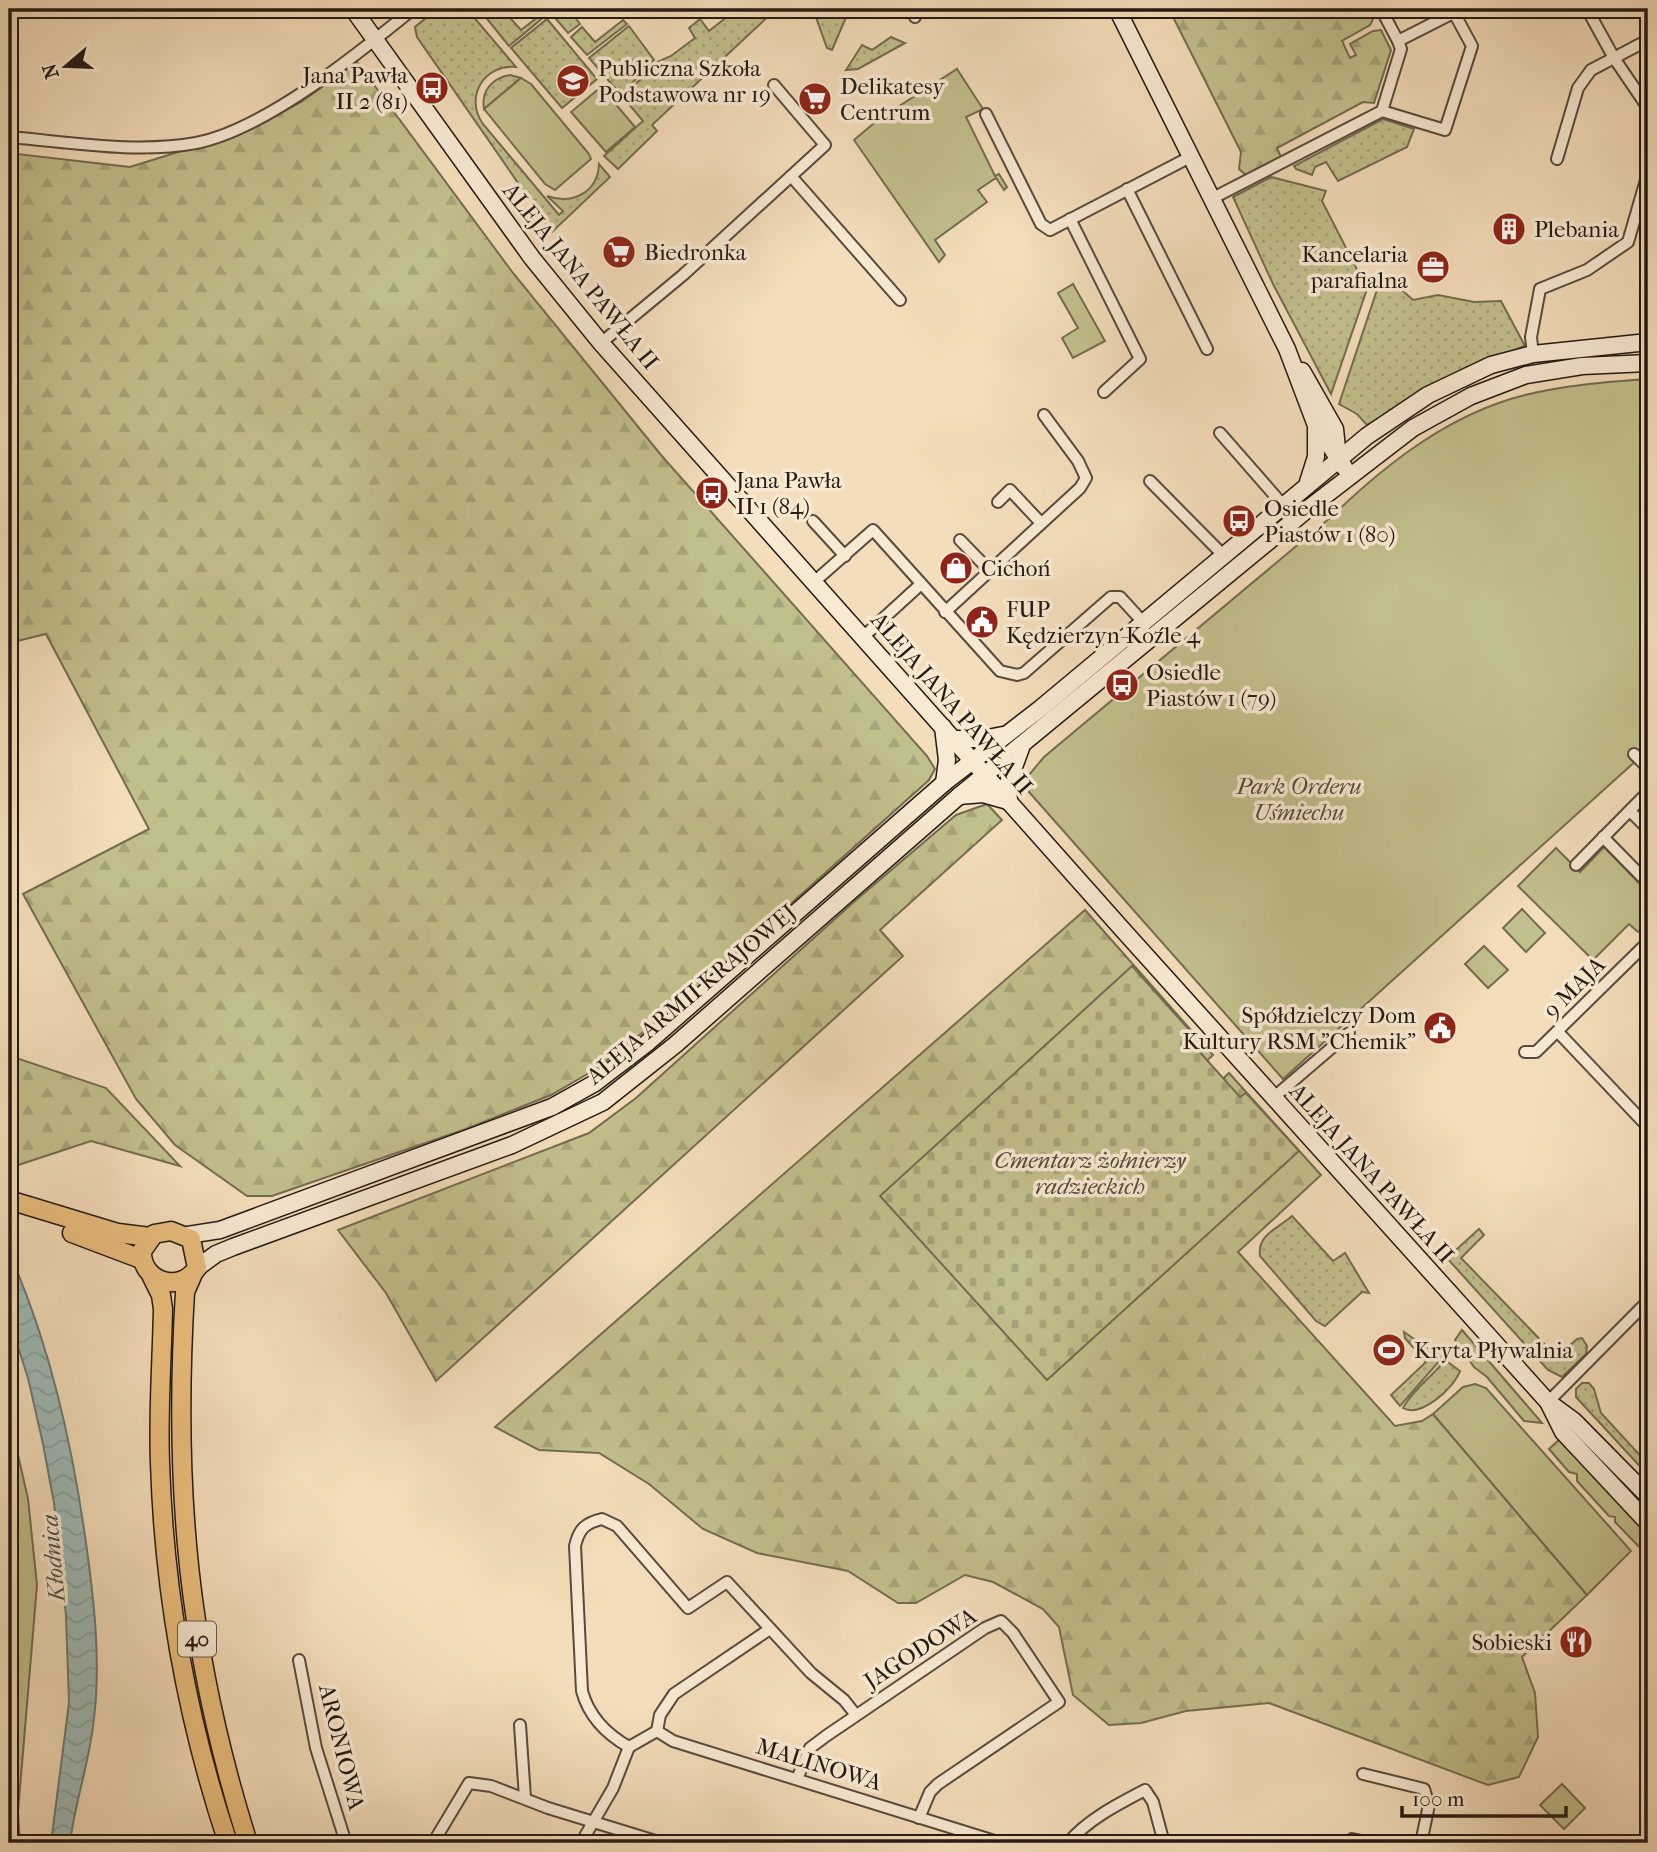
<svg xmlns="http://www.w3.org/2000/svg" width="1657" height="1852" viewBox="0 0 1657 1852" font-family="'IM FELL French Canon',serif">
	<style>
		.grass { fill: url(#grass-dots); stroke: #726c50; stroke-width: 2 }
		.forest { fill: url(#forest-firs); stroke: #726c50; stroke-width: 2 }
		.cemetery { fill: url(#cemetery-stones); stroke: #726c50; stroke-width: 2 }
		.green { fill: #c1bf8c; stroke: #726c50; stroke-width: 2 }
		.water { fill: url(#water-waves); stroke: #6d7a76; stroke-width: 2 }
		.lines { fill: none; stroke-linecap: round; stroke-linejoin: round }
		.street-casing { stroke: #584a3e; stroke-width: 14 }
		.secondary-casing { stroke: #241914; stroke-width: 19 }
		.primary-casing { stroke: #241914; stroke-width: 21 }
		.street { stroke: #f8e9d2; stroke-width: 10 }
		.secondary { stroke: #f8e9d2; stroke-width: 16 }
		.primary { stroke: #eabe7d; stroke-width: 18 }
		.labels { text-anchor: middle; stroke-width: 7; stroke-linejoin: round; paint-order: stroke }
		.shield { fill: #f8e9d2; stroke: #64574d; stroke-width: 2 }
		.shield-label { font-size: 21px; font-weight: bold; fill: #241914 }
		.poi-label { font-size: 23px; fill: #241914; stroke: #f8e9d2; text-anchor: start }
		.street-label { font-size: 23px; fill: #241914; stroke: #f8e9d2 }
		.park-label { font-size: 23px; font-style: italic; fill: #534b38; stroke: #f8e9d2 }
		.water-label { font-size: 24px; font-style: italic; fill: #4f514d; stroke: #f8e9d2 }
	</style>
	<defs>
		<pattern id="grass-dots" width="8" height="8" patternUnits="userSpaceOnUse" patternTransform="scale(1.75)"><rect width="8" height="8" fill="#c1bf8c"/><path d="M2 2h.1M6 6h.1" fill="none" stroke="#a6a478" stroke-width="1.8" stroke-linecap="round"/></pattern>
		<pattern id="forest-firs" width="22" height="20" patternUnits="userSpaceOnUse" patternTransform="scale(1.75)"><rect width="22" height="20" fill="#c1bf8c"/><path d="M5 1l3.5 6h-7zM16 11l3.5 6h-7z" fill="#a6a478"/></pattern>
		<pattern id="cemetery-stones" width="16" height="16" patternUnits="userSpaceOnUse" patternTransform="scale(1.75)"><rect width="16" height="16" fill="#c1bf8c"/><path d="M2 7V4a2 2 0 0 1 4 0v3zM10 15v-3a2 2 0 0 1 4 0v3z" fill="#a6a478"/></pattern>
		<pattern id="water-waves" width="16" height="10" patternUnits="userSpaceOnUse" patternTransform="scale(1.75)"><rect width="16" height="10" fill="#9ebab7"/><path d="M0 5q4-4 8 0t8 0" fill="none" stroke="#889f9c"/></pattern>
	</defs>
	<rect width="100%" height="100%" fill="#f4ddba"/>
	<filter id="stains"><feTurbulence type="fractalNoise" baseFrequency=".00286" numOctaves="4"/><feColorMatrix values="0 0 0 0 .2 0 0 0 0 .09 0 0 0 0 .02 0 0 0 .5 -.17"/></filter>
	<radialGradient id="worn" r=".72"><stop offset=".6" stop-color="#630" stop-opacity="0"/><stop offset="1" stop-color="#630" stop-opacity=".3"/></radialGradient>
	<g class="grass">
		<path d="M 437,9 L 467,9 L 516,67 C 484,64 464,97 483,124 L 559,215 L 563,211 L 547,196 C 573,205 598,192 599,164 L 610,177 L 552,232 L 417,37 L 415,27 Z"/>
		<path d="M 479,9 L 502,9 L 521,30 L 539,16 L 533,9 L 582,9 L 574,16 L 580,24 L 568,33 L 550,12 L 509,46 Z"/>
		<path d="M 737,9 L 775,10 L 652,125 L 657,131 L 618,169 L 604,156 L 643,121 L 623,97 L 657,62 L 671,56 L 695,38 L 689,28 L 700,19 L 709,31 Z"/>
		<path d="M 813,9 L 833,9 L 847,15 L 832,50 L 827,48 Z"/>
		<path d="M 547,19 L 597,79 L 562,108 L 511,48 Z"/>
		<path d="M 623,20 L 627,24 L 587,55 L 571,37 L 582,27 L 595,42 Z"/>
		<path d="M 629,26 L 654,60 L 621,95 L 589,58 Z"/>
		<path d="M 891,37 L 905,43 L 858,69 L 846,70 L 862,45 L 872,50 Z"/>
		<path d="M 510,75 L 521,78 L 484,109 C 481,91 492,78 510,75 Z"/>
		<path d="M 1383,119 L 1414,129 L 1407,147 L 1338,181 L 1326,162 L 1315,167 L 1312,175 L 1296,169 L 1294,166 Z"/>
		<path d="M 1271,177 L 1326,191 L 1322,201 L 1367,289 L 1331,394 L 1273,284 L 1233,197 Z"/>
		<path d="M 1395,284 L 1413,300 L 1438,295 L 1474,302 L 1501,301 L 1525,346 L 1465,368 L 1367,425 L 1357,414 L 1339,404 L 1378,287 Z"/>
		<path d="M 1292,1216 L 1333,1261 L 1345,1253 L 1369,1293 L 1362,1292 L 1325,1326 L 1316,1321 L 1260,1256 C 1257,1234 1279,1228 1292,1216 Z"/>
		<path d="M 1479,1229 L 1484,1235 L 1461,1258 L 1557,1357 L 1577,1339 L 1582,1338 L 1587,1346 L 1586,1354 L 1562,1377 L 1548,1370 L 1447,1258 Z"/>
		<path d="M 1404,1332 L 1442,1358 L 1400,1406 L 1391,1395 L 1426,1362 L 1405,1338 Z"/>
		<path d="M 1445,1360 L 1460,1371 C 1454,1388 1421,1418 1403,1408 C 1412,1390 1432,1377 1445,1360 Z"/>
		<path d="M 1582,1383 L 1589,1383 L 1594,1389 L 1601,1413 L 1648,1464 L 1647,1474 L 1576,1397 L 1576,1389 Z"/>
	</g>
	<g class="forest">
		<path d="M 1169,9 L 1370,9 L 1374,17 L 1370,25 L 1342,41 L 1350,58 L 1356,55 L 1350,44 L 1373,31 L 1381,30 L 1391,50 L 1374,103 L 1363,102 L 1277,148 L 1281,157 L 1247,176 L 1239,169 L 1241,152 Z"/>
		<path d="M 357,62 L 513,273 L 661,455 L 927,756 L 935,769 L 929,780 L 678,1005 L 596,1069 L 551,1095 L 466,1129 L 272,1196 L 247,1196 L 175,1145 L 136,1099 L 23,894 L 149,829 L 46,634 L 9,643 L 9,153 L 130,167 L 252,129 L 301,102 Z"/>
		<path d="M 987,804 L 1002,820 L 880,930 L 903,956 L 436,1381 L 386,1293 L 338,1230 L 589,1133 L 636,1098 L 856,900 L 956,815 Z"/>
		<path d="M 1085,910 L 1213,1055 L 1161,1103 L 1175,1124 L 1229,1073 L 1321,1175 L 1238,1252 L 1395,1426 L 1422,1421 L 1433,1414 L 1587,1595 L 1522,1657 L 1535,1693 L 1538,1737 L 1519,1777 L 1488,1785 L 1269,1703 L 1186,1711 L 1141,1723 L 1109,1725 L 1073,1695 L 1059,1627 L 1043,1609 L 993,1582 L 965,1575 L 916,1603 L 898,1603 L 848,1571 L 757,1553 L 703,1529 L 649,1484 L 599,1453 L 539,1450 L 495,1427 Z"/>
		<path d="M 9,1049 L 16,1058 L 106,1088 L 180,1166 L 91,1141 L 9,1168 Z"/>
	</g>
	<path class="cemetery" d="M 1132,966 L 1192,1033 L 1187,1038 L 1240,1097 L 1246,1093 L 1299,1151 L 1047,1380 L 880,1196 Z"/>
	<g class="green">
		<path d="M 957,69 L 983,109 L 966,117 L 995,176 L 999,174 L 1007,187 L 1004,190 L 996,178 L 978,190 L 987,202 L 935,240 L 945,255 L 939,262 L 854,140 L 879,119 Z"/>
		<path d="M 521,78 L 531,84 L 589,154 L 591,159 L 555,190 L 545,184 L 484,109 Z"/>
		<path d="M 601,87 L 635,127 L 606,152 L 571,112 Z"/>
		<path d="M 1073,284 L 1105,341 L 1073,358 L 1062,338 L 1078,328 L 1058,293 Z"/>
		<path d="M 1648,379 L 1648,750 L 1283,1079 L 1029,792 L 1028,776 L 1044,757 L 1331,517 C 1386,464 1449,414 1525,395 C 1565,385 1607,382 1648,379 Z"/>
		<path d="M 1604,847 L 1648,892 L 1648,923 L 1638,932 L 1629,924 L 1593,960 L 1518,886 L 1556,848 L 1580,872 Z"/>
		<path d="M 1522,909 L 1545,933 L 1526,952 L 1503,928 Z"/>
		<path d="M 1484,946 L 1508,970 L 1488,988 L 1465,964 Z"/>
		<path d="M 1462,1330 L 1542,1423 L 1524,1421 L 1487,1377 L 1474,1367 L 1455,1340 Z"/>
		<path d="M 1475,1384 L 1486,1388 L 1631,1551 L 1587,1595 L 1433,1414 L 1463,1387 Z"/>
		<path d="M 9,1415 L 28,1499 L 37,1585 L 18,1812 L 20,1843 L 9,1843 Z"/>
		<path d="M 1561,1438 L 1648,1534 L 1648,1556 L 1615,1522 L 1615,1517 L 1609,1516 L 1577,1481 L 1577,1474 L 1569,1472 L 1549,1449 Z"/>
		<path d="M 1562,1784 L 1585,1808 L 1564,1829 L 1540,1805 Z"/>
	</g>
	<path class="water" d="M 9,1252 C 50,1345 72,1443 86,1543 C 94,1600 101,1661 94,1718 C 90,1761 75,1801 70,1843 L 51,1843 L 69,1703 L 66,1616 L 54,1503 L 43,1444 L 28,1378 L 9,1319 Z"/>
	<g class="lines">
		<defs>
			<g id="street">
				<path d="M 911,9 L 915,17"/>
				<path d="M 1381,9 L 1398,41"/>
				<path d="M 1587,9 L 1614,58 L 1648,108"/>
				<path d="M 1382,111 L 1445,130 L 1472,46 L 1452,9"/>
				<path d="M 986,114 L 1041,224 L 1050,230 L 1192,156"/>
				<path d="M 9,137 C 70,142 135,154 196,143 C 264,130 359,53 413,9"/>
				<path d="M 1557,159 L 1578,88 L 1591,70 L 1648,40"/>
				<path d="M 791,176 L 900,300"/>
				<path d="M 1127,189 L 1207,349"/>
				<path d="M 1213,198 L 1382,111 L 1401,49 L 1398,41 L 1461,9"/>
				<path d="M 1070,219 L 1140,359 L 1104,392"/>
				<path d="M 601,343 L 683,275 L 825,145 L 774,85"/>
				<path d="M 1533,354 L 1531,337 L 1540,289 L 1587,270 L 1628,242 L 1648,173"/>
				<path d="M 1220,433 L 1283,505"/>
				<path d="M 1150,481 L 1223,555"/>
				<path d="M 998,502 L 1010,490 L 1041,523"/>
				<path d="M 813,521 L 845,556"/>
				<path d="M 960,540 L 990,571"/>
				<path d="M 814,582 L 873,530 L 1000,671 L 1017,675 L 1024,673 L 1111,597 L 1120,597 L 1142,621"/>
				<path d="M 945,612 L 1080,488 L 1086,478 L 1078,461 L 1044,415"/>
				<path d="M 863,637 L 921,584"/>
				<path d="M 1634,754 L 1648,768"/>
				<path d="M 1630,811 L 1648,829"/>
				<path d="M 1603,837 L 1648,883"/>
				<path d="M 1576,865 L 1648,792"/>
				<path d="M 1558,1032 L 1648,1127"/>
				<path d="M 1525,1052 L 1536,1052 L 1648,942"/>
				<path d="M 1273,1098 L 1349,1033"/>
				<path d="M 1548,1402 L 1648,1301"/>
				<path d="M 299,1660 L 316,1748 L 346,1843"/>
				<path d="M 520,1725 L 525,1798"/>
				<path d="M 657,1731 L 660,1715 L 674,1694 L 770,1629"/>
				<path d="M 629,1747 C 606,1734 589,1717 582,1691 L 575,1546 C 579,1529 585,1523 602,1519 L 617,1526 L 688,1608 L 727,1582 L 811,1673 L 844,1700 L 856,1715"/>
				<path d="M 629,1747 L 657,1731 L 673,1741 L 1001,1843"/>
				<path d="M 1363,1774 L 1424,1789 L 1429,1805 L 1421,1843"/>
				<path d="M 797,1779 L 810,1748 L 826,1736 L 985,1628 L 1001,1621 L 1013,1633 L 1059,1702 L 938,1784 L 930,1792 L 919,1818"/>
				<path d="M 1352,1839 L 1371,1843"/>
				<path d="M 433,1843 L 469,1783 L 491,1786 L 548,1808 L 662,1843"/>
				<path d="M 581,1843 L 613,1788 L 629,1747"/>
				<path d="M 1068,1843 C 1087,1820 1118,1804 1145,1790 L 1153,1802 L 1164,1843"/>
			</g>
			<g id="secondary">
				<path d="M 353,9 L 532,258 L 601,343 L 1122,929 L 1548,1402 L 1574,1421 L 1648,1496"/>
				<path d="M 1117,9 L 1287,349 L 1315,423 L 1344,467"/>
				<path d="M 1302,371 L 1335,429 L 1338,458"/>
				<path d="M 1308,482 L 1316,457 L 1316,429"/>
				<path d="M 943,727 L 947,760 L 944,783"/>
				<path d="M 953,739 L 982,739 L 1003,735"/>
				<path d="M 959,796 L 983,794 L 1008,801"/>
				<path d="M 1009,802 L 1008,783 L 1021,748"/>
				<path d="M 188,1235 L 220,1230 L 552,1107 L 595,1083 L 646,1044 L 944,783 L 1041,708 L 1367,436 L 1428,395 L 1491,365 L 1533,354 L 1648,342"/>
				<path d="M 197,1268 L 216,1254 L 233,1247 L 512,1145 L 603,1102 L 675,1045 L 959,796 L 1309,508 L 1413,428 L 1471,396 L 1526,375 L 1582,366 L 1648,363"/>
				<path d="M 1549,1404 L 1563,1432 L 1648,1523"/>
			</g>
			<g id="primary">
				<path d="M 9,1200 L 118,1233 L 150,1237"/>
				<path d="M 171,1231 L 191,1239 L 197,1268 C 180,1294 141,1282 142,1251 L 154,1234 Z"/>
				<path d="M 72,1233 L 141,1259"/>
				<path d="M 192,1276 L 185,1292 C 173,1490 188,1653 248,1843"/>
				<path d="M 152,1277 L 161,1295 L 163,1309 C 162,1360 158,1411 160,1463 C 164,1592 187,1720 228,1843"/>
			</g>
		</defs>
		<use href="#street" class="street-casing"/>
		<use href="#secondary" class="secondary-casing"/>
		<use href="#primary" class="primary-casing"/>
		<use href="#street" class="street"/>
		<use href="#secondary" class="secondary"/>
		<use href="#primary" class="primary"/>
	</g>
	<defs>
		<symbol id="school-disc" viewBox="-11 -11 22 22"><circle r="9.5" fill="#8f2418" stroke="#f8e9d2"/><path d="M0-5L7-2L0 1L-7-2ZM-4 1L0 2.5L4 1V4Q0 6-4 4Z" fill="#fff"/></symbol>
		<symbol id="bus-disc" viewBox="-11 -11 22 22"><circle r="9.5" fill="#8f2418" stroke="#f8e9d2"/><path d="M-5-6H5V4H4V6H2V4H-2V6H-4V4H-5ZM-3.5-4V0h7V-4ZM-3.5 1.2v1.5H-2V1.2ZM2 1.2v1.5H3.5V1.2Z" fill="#fff"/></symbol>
		<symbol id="supermarket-disc" viewBox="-11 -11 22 22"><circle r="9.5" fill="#8f2418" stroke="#f8e9d2"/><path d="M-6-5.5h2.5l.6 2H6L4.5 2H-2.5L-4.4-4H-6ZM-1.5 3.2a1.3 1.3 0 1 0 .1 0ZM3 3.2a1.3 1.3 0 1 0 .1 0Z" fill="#fff"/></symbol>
		<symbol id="building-disc" viewBox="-11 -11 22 22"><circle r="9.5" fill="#8f2418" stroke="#f8e9d2"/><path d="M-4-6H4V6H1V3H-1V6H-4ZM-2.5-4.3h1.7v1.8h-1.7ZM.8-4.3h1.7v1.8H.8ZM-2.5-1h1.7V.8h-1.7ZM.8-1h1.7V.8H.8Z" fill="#fff"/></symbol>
		<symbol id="office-disc" viewBox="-11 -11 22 22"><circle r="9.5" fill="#8f2418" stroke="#f8e9d2"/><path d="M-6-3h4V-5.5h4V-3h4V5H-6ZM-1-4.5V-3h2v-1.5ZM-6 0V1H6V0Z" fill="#fff"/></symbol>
		<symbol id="shop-disc" viewBox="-11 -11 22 22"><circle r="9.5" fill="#8f2418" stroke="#f8e9d2"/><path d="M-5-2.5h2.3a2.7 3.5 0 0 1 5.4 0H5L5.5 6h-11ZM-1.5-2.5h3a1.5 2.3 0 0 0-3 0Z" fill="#fff"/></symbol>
		<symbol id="civic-disc" viewBox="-11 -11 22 22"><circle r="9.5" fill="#8f2418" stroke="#f8e9d2"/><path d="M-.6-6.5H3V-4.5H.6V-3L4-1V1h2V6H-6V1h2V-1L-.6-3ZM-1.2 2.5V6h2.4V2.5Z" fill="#fff"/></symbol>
		<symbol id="stadium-disc" viewBox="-11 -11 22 22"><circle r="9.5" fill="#8f2418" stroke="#f8e9d2"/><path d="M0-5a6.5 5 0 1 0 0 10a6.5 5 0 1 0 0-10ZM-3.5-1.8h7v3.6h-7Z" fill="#fff"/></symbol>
		<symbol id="restaurant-disc" viewBox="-11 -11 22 22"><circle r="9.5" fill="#8f2418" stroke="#f8e9d2"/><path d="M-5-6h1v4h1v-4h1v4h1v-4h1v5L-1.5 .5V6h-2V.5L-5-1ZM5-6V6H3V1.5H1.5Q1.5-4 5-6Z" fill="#fff"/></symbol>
	</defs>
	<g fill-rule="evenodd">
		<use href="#school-disc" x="554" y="62" width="38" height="38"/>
		<use href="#bus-disc" x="413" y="69" width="38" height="38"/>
		<use href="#supermarket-disc" x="796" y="80" width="38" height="38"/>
		<use href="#building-disc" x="1490" y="210" width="38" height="38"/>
		<use href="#supermarket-disc" x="600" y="233" width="38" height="38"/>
		<use href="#office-disc" x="1414" y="248" width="38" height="38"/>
		<use href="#bus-disc" x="693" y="474" width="38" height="38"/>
		<use href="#bus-disc" x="1220" y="502" width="38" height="38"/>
		<use href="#shop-disc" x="937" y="549" width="38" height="38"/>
		<use href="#civic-disc" x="963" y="603" width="38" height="38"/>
		<use href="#bus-disc" x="1103" y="666" width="38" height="38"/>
		<use href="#civic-disc" x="1421" y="1009" width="38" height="38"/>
		<use href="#stadium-disc" x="1370" y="1331" width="38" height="38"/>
		<use href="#restaurant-disc" x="1557" y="1623" width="38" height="38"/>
	</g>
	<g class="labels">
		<rect class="shield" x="178" y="1621.5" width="38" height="35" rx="5"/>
		<g class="shield-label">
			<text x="197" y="1646">40</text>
		</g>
		<g class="poi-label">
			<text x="598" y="76">Publiczna Szkoła<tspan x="598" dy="26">Podstawowa nr 19</tspan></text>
			<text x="408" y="83" text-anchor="end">Jana Pawła<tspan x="408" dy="26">II 2 (81)</tspan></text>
			<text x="840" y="94">Delikatesy<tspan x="840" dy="26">Centrum</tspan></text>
			<text x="1534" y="237">Plebania</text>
			<text x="644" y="260">Biedronka</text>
			<text x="1408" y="262" text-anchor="end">Kancelaria<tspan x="1408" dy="26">parafialna</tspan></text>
			<text x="736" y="488">Jana Pawła<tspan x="736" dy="26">II 1 (84)</tspan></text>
			<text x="1264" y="516">Osiedle<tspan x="1264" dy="26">Piastów 1 (80)</tspan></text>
			<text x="981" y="576">Cichoń</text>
			<text x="1006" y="617">FUP<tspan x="1006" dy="26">Kędzierzyn-Koźle 4</tspan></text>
			<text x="1146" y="680">Osiedle<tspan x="1146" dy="26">Piastów 1 (79)</tspan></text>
			<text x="1416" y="1023" text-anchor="end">Spółdzielczy Dom<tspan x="1416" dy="26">Kultury RSM "Chemik"</tspan></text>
			<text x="1414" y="1358">Kryta Pływalnia</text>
			<text x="1552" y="1650" text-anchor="end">Sobieski</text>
		</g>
		<g class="street-label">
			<text transform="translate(581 276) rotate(51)" y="8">ALEJA JANA PAWŁA II</text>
			<text transform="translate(952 703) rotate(49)" y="8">ALEJA JANA PAWŁA II</text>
			<text transform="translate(1574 987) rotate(-45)" y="8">9 MAJA</text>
			<text transform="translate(691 994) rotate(-40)" y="8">ALEJA ARMII KRAJOWEJ</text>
			<text transform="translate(1372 1173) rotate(48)" y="8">ALEJA JANA PAWŁA II</text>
			<text transform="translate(920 1648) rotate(-33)" y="8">JAGODOWA</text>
			<text transform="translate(342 1747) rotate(76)" y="8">ARONIOWA</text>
			<text transform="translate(819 1764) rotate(17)" y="8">MALINOWA</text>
		</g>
		<g class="park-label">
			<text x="1299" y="794">Park Orderu<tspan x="1299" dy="26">Uśmiechu</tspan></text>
			<text x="1090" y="1168">Cmentarz żołnierzy<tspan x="1090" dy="26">radzieckich</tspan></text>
		</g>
		<g class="water-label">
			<text transform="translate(53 1558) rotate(-95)" y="8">Kłodnica</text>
		</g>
	</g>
	<rect width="1657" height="1852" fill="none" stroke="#f4ddba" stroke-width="35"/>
	<rect x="10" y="10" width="1636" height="1831" fill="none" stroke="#241914" stroke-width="3.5"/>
	<rect x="18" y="18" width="1622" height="1817" fill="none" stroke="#241914" stroke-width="2"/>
	<g transform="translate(66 66) rotate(251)" stroke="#f8e9d2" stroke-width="5" paint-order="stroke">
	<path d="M0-5L12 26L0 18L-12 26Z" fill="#241914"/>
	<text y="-10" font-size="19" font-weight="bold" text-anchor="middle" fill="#241914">N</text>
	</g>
	<path d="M1402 1806v10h164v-10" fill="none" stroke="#241914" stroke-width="3.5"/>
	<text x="1412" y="1806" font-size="21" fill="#241914" stroke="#f8e9d2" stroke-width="5" paint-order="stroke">100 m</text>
	<rect width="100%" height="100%" filter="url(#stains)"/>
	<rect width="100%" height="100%" fill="url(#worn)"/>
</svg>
